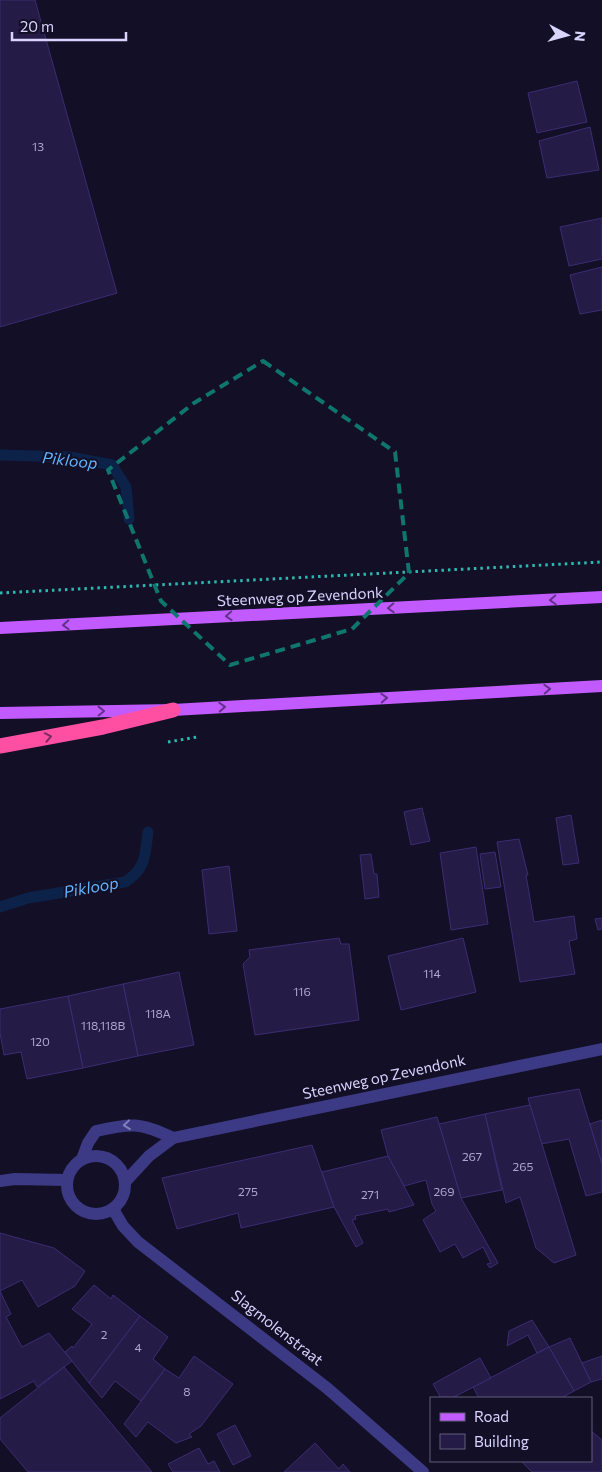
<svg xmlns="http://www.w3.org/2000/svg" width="602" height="1472" viewBox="0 0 602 1472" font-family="Commissioner,sans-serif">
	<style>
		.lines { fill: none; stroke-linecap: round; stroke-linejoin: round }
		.stream { stroke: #0c2248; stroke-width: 11 }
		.building { fill: #241b47; stroke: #3b2d73 }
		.path { stroke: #2fb8b0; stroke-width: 3; stroke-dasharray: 2.5 4; stroke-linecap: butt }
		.minor { stroke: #3d3a85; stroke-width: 12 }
		.major { stroke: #c25bff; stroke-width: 12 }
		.highway { stroke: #ff4fa3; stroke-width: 15 }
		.oneway { stroke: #623188 }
		.oneway2 { stroke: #7d2c5e }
		.oneway3 { stroke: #837fbc }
		.marked { fill: none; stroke: #0f766e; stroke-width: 4; stroke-dasharray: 10 6; stroke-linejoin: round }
		.labels { text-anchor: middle; stroke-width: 4; stroke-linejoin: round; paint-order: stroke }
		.number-label { font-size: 12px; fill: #aca6d1 }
		.street-label { font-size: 15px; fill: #d9d4ff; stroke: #130f26 }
		.water-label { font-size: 16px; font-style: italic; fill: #62b6ff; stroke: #130f26 }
	</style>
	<rect width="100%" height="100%" fill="#130f26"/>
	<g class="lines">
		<g class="stream">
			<path d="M 0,455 L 70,457 L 112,465 L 126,487 L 129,519"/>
			<path d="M 0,907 L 28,898 L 125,882 C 146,869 145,855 148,832"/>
		</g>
	</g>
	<g class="building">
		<path d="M 0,0 L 35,0 L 117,293 L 0,327 Z"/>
		<path d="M 577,81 L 587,122 L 537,133 L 528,93 Z"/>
		<path d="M 590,127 L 599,170 L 547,178 L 539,141 Z"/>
		<path d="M 602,218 L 602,259 L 569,266 L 560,227 Z"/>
		<path d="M 602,267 L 602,310 L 580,314 L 570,275 Z"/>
		<path d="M 422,808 L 430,841 L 411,845 L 404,812 Z"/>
		<path d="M 571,815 L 579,863 L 563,865 L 556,818 Z"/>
		<path d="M 519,839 L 528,875 L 526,875 L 534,922 L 574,916 L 577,939 L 569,941 L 575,974 L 520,982 L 497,842 Z"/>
		<path d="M 476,847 L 488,924 L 451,930 L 440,853 Z"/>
		<path d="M 495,852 L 501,887 L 485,889 L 480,854 Z"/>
		<path d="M 371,854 L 374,874 L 377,874 L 379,897 L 365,899 L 360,855 Z"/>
		<path d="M 229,866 L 237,931 L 209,934 L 202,870 Z"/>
		<path d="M 602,918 L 602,929 L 598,930 L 595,919 Z"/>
		<path d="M 339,938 L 341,944 L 349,944 L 359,1020 L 255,1035 L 243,964 L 250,957 L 249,950 Z"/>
		<path d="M 463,938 L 476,992 L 401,1010 L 388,956 Z"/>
		<path d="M 179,972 L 194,1045 L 138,1056 L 123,984 Z"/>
		<path d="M 123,984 L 138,1056 L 83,1068 L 68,996 Z"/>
		<path d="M 68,996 L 83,1068 L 27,1079 L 21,1052 L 4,1055 L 0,1033 L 0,1009 Z"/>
		<path d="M 579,1089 L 602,1164 L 602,1192 L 586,1196 L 569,1139 L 541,1144 L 528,1098 Z"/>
		<path d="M 530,1105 L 576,1255 L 554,1263 L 536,1248 L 520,1197 L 506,1203 L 485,1114 Z"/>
		<path d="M 485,1114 L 502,1190 L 461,1198 L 439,1124 Z"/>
		<path d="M 437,1117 L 461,1198 L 498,1263 L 490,1268 L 487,1264 L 491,1263 L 483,1247 L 463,1258 L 455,1244 L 440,1252 L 423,1220 L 436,1211 L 432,1204 L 426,1180 L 404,1186 L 388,1156 L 381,1130 Z"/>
		<path d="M 602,1120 L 602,1164 L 590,1124 Z"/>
		<path d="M 312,1145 L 334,1207 L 241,1228 L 238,1213 L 177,1229 L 162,1178 Z"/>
		<path d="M 388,1156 L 414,1205 L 389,1212 L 388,1209 L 355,1216 L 356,1219 L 352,1220 L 363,1243 L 356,1247 L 334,1207 L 322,1172 Z"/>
		<path d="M 0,1233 L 54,1248 L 85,1271 L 75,1286 L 38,1307 L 22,1280 L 0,1291 L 11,1314 L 6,1317 L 22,1347 L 49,1333 L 72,1361 L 37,1387 L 34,1381 L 0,1399 Z"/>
		<path d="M 94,1285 L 111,1299 L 113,1295 L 140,1316 L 89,1383 L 65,1352 L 72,1346 L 73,1348 L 92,1324 L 72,1309 Z"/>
		<path d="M 140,1316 L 168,1337 L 153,1359 L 165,1369 L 141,1401 L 115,1381 L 102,1398 L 89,1383 Z"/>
		<path d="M 532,1320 L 549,1347 L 537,1353 L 528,1335 L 507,1346 L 509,1331 Z"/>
		<path d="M 570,1338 L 591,1382 L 574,1391 L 549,1347 Z"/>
		<path d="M 549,1347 L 574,1391 L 561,1398 L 479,1398 L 473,1387 Z"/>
		<path d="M 194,1356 L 233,1384 L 201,1426 L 189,1434 L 192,1437 L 176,1443 L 148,1422 L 136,1437 L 124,1424 L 165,1369 L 179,1378 Z"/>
		<path d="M 602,1356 L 602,1379 L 591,1382 L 582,1363 Z"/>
		<path d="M 480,1358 L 491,1378 L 452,1398 L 441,1398 L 433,1384 Z"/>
		<path d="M 64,1367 L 152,1472 L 28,1472 L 0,1439 L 0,1418 Z"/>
		<path d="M 235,1425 L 251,1456 L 233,1465 L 217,1434 Z"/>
		<path d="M 591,1431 L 602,1440 L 602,1470 L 600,1472 L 532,1472 L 521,1461 L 591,1461 Z"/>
		<path d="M 315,1443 L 339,1469 L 343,1464 L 350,1472 L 284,1472 Z"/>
		<path d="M 199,1448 L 208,1464 L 214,1461 L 220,1472 L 173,1472 L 168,1464 Z"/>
	</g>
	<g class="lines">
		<g class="path">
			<path d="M 0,593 L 602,562"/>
			<path d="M 168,742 L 197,737"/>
		</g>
		<g class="minor">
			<circle cx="96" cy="1185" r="29"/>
			<path d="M 82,1159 L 88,1143 L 96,1131 C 131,1123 140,1122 173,1138"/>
			<path d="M 0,1181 L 15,1179 L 67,1180"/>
			<path d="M 125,1182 L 149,1156 L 173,1138 L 602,1049"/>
			<path d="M 113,1209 L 123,1226 L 138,1242 L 327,1388 L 423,1472"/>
		</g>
		<g class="major">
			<path d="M 0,628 L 602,597"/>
			<path d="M 0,713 L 173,710 L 602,686"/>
		</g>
		<path class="highway" d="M 0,746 L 103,727 L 173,710"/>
	</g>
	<defs><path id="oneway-chevron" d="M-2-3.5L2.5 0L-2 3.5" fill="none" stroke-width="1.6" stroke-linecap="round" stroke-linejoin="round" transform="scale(1.25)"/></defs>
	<g class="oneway">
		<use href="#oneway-chevron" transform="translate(553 600) rotate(177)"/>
		<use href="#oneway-chevron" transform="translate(391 608) rotate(177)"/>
		<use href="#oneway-chevron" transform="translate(229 616) rotate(177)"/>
		<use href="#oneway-chevron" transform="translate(66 625) rotate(177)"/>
		<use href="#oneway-chevron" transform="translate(547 689) rotate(-3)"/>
		<use href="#oneway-chevron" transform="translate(384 698) rotate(-3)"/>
		<use href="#oneway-chevron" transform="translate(222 707) rotate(-3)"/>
		<use href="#oneway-chevron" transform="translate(101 711) rotate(-1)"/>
	</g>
	<use class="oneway2" href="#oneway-chevron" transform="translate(48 737) rotate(-11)"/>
	<use class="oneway3" href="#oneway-chevron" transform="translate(127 1125) rotate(174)"/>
	<path class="marked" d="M 263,361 L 395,452 L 409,573 L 352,629 L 230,665 L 161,601 L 108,470 L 194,403 Z"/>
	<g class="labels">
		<g class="number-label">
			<text x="38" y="151">13</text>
			<text x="432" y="978">114</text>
			<text x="302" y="996">116</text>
			<text x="158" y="1018">118A</text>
			<text x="103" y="1030">118,118B</text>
			<text x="40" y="1046">120</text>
			<text x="472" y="1161">267</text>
			<text x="523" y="1171">265</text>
			<text x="248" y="1196">275</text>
			<text x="444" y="1196">269</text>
			<text x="370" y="1199">271</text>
			<text x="104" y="1339">2</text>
			<text x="138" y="1352">4</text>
			<text x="187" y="1396">8</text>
		</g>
		<g class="street-label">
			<text transform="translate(300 597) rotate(-3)" y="5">Steenweg op Zevendonk</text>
			<text transform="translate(384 1077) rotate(-12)" y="5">Steenweg op Zevendonk</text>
			<text transform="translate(277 1328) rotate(38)" y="5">Slagmolenstraat</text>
		</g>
		<g class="water-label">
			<text transform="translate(70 460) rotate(6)" y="6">Pikloop</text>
			<text transform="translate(91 887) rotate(-10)" y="6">Pikloop</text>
		</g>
	</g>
	<rect x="430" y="1397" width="162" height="65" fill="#130f26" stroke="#625e7d"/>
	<rect x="440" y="1413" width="25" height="8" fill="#c25bff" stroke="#625e7d"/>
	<text x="474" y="1422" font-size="15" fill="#d9d4ff">Road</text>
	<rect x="440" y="1434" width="25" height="15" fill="#241b47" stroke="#625e7d"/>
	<text x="474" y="1447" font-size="15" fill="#d9d4ff">Building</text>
	<g transform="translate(567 35) rotate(96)" stroke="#130f26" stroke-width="4" paint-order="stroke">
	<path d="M0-4L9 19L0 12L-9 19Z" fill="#d9d4ff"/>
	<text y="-8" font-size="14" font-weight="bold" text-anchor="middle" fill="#d9d4ff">N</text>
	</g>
	<path d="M12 32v8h114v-8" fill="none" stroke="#d9d4ff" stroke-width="2.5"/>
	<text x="20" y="32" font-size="15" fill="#d9d4ff" stroke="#130f26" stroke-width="4" paint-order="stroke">20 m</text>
</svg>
